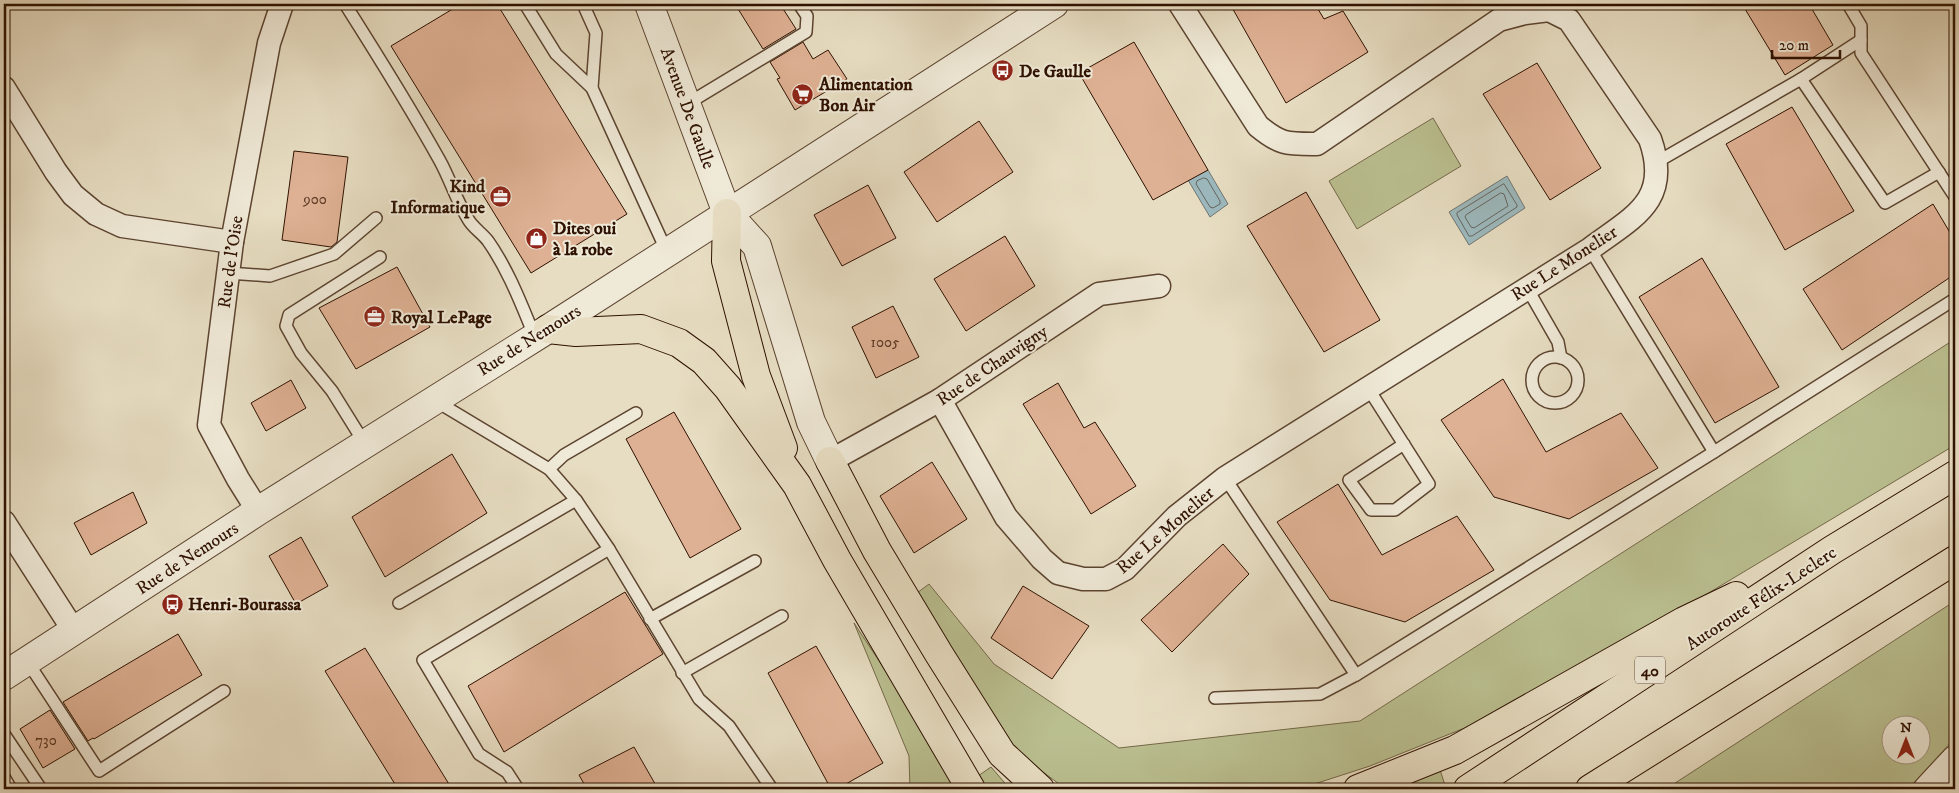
<svg xmlns="http://www.w3.org/2000/svg" width="1959" height="793" viewBox="0 0 1959 793" font-family="'IM FELL DW Pica',serif">
	<style>
		.green { fill: #babf90; stroke: #746848; fill-rule: evenodd }
		.water { fill: #9cb9be; stroke: #707672 }
		.lines { fill: none; stroke-linecap: round; stroke-linejoin: round }
		.shore { stroke: #65655f; stroke-width: 1 }
		.building { fill: #dfb194; stroke: #2e1100 }
		.service-casing { stroke: #5c4430; stroke-width: 14 }
		.minor-casing { stroke: #5c4430; stroke-width: 25 }
		.tertiary-casing { stroke: #5c4430; stroke-width: 30 }
		.motorway-casing { stroke: #2e1100; stroke-width: 30 }
		.service { stroke: #efe9d7; stroke-width: 11 }
		.minor { stroke: #efe9d7; stroke-width: 22 }
		.tertiary { stroke: #efe9d7; stroke-width: 28 }
		.motorway { stroke: #e7ddc2; stroke-width: 28 }
		.labels { text-anchor: middle; stroke-width: 4; stroke-linejoin: round; paint-order: stroke }
		.number-label { font-size: 15px; fill: #5a3925 }
		.shield { fill: #efe9d7; stroke: #685240; stroke-width: 1 }
		.shield-label { font-size: 16px; font-weight: bold; fill: #2e1100 }
		.poi-label { font-size: 18px; font-weight: bold; fill: #2e1100; stroke: #efe9d7; text-anchor: start }
		.street-label { font-size: 18px; fill: #2e1100; stroke: #efe9d7 }
	</style>
	<rect width="100%" height="100%" fill="#e7ddc2"/>
	<filter id="stains"><feTurbulence type="fractalNoise" baseFrequency=".004" numOctaves="4"/><feColorMatrix values="0 0 0 0 .2 0 0 0 0 .09 0 0 0 0 .02 0 0 0 .5 -.17"/></filter>
	<radialGradient id="worn" r=".72"><stop offset=".6" stop-color="#630" stop-opacity="0"/><stop offset="1" stop-color="#630" stop-opacity=".3"/></radialGradient>
	<g class="green">
		<path d="M 1433,118 L 1461,166 L 1357,229 L 1329,181 Z"/>
		<path d="M 1955,339 L 1955,445 L 1602,657 L 1492,717 L 1370,766 L 1299,789 L 1066,789 L 1032,764 L 1002,736 L 913,596 L 929,584 L 994,664 L 1119,748 L 1360,721 Z"/>
		<path d="M 1955,601 L 1955,738 L 1908,789 L 1666,789 ZM 1892,726 L 1922,726 L 1922,756 L 1892,756 Z"/>
		<path d="M 854,623 L 926,732 L 960,789 L 910,789 L 909,756 Z"/>
		<path d="M 991,767 L 1010,789 L 984,789 L 978,776 Z"/>
		<path d="M 1439,767 L 1445,785 L 1438,789 L 1383,789 Z"/>
	</g>
	<g class="water">
		<path d="M 1208,170 L 1228,204 L 1210,217 L 1188,180 Z"/>
		<path d="M 1507,176 L 1525,208 L 1469,245 L 1449,212 Z"/>
	</g>
	<g class="lines">
		<g class="shore">
			<path d="M 1204,178 L 1207,179 L 1220,201 L 1220,204 L 1213,208 L 1210,207 L 1196,184 L 1197,181 Z"/>
			<path d="M 1504,184 L 1517,205 L 1517,207 L 1472,236 L 1469,236 L 1457,215 L 1457,213 Z"/>
			<path d="M 1501,193 L 1504,194 L 1508,206 L 1474,228 L 1471,227 L 1465,217 L 1466,215 Z"/>
		</g>
	</g>
	<g class="building">
		<path d="M 461,4 L 497,4 L 627,214 L 531,273 L 391,46 Z"/>
		<path d="M 735,4 L 780,4 L 796,29 L 763,49 Z"/>
		<path d="M 1230,4 L 1315,4 L 1324,19 L 1343,11 L 1368,52 L 1286,103 Z"/>
		<path d="M 1742,4 L 1809,4 L 1833,45 L 1785,75 Z"/>
		<path d="M 803,42 L 813,59 L 828,50 L 847,79 L 795,110 L 777,79 L 780,78 L 770,62 Z"/>
		<path d="M 1134,42 L 1208,170 L 1153,200 L 1079,73 Z"/>
		<path d="M 1537,63 L 1601,168 L 1550,200 L 1483,94 Z"/>
		<path d="M 1792,107 L 1854,211 L 1785,250 L 1726,144 Z"/>
		<path d="M 979,121 L 1013,172 L 937,222 L 904,172 Z"/>
		<path d="M 294,151 L 348,157 L 337,242 L 331,247 L 282,240 Z"/>
		<path d="M 868,185 L 896,238 L 842,266 L 814,215 Z"/>
		<path d="M 1306,192 L 1380,320 L 1324,352 L 1247,226 Z"/>
		<path d="M 1933,204 L 1955,241 L 1955,274 L 1842,350 L 1803,289 Z"/>
		<path d="M 1005,236 L 1035,286 L 966,331 L 934,279 Z"/>
		<path d="M 1702,258 L 1779,387 L 1715,423 L 1639,297 Z"/>
		<path d="M 397,267 L 430,327 L 356,369 L 319,308 Z"/>
		<path d="M 893,306 L 919,357 L 876,378 L 852,327 Z"/>
		<path d="M 1503,379 L 1546,452 L 1621,413 L 1658,468 L 1569,519 L 1494,497 L 1441,420 Z"/>
		<path d="M 291,380 L 306,408 L 266,431 L 251,403 Z"/>
		<path d="M 1058,383 L 1084,428 L 1095,422 L 1136,486 L 1091,514 L 1023,404 Z"/>
		<path d="M 674,412 L 741,529 L 690,558 L 626,439 Z"/>
		<path d="M 452,454 L 487,513 L 385,577 L 352,517 Z"/>
		<path d="M 932,462 L 967,519 L 914,553 L 880,496 Z"/>
		<path d="M 1338,484 L 1382,555 L 1457,516 L 1494,570 L 1405,622 L 1330,600 L 1277,522 Z"/>
		<path d="M 133,492 L 147,523 L 91,555 L 74,523 Z"/>
		<path d="M 301,537 L 328,586 L 296,604 L 269,556 Z"/>
		<path d="M 1223,544 L 1249,574 L 1172,652 L 1141,620 Z"/>
		<path d="M 1023,586 L 1089,626 L 1052,679 L 991,638 Z"/>
		<path d="M 625,592 L 663,654 L 504,752 L 468,686 Z"/>
		<path d="M 178,634 L 202,675 L 94,739 L 93,738 L 88,741 L 63,702 Z"/>
		<path d="M 816,646 L 883,763 L 837,789 L 831,789 L 768,673 Z"/>
		<path d="M 365,648 L 452,789 L 398,789 L 325,671 Z"/>
		<path d="M 50,710 L 75,749 L 43,768 L 20,729 Z"/>
		<path d="M 634,747 L 658,789 L 587,789 L 579,775 Z"/>
	</g>
	<g class="lines">
		<defs>
			<g id="service">
				<path d="M 345,4 C 378,56 410,107 440,161 C 450,179 456,200 468,219 C 473,228 482,233 488,241 C 509,271 521,304 535,337"/>
				<path d="M 525,4 L 556,54 L 592,88"/>
				<path d="M 583,4 L 596,33 L 592,88 L 667,252"/>
				<path d="M 1848,4 L 1861,26 L 1861,53 L 1955,197"/>
				<path d="M 1801,79 L 1861,40"/>
				<path d="M 687,104 L 806,32 L 807,16 L 799,4"/>
				<path d="M 1657,162 L 1801,79 L 1885,203 L 1939,172"/>
				<path d="M 1590,249 L 1714,452"/>
				<path d="M 228,273 L 270,276 L 334,254 L 376,218"/>
				<path d="M 1527,288 L 1558,342 L 1561,358"/>
				<circle cx="1555" cy="380" r="23"/>
				<path d="M 1368,388 L 1429,484 L 1395,510 L 1371,510 L 1349,480 L 1404,444"/>
				<path d="M 434,400 L 549,469 L 576,500 L 609,549 L 699,699 L 729,726 L 772,789"/>
				<path d="M 365,444 L 332,391 L 301,353 L 286,326 L 289,315 L 380,257"/>
				<path d="M 549,469 L 564,455 L 636,413"/>
				<path d="M 1225,478 L 1356,675 L 1714,452 L 1955,299"/>
				<path d="M 399,603 L 576,500"/>
				<path d="M 650,619 L 755,561"/>
				<path d="M 27,661 L 99,771 L 224,691"/>
				<path d="M 682,673 L 782,616"/>
				<path d="M 1215,698 L 1320,694 L 1356,675"/>
				<path d="M 4,734 L 41,789"/>
				<path d="M 4,777 L 11,789"/>
				<path d="M 518,789 L 507,772 L 479,754 L 423,660 L 609,549"/>
			</g>
			<g id="minor">
				<path d="M 4,88 L 56,172 L 73,195 L 96,214 L 122,226 L 232,242"/>
				<path d="M 940,400 L 1006,517 L 1042,559 L 1058,573 L 1083,579 L 1106,579 L 1125,569 L 1177,516 L 1225,478 L 1590,249 C 1633,217 1672,201 1650,139 L 1569,20 L 1549,10 L 1525,13 L 1499,20 L 1317,144 C 1287,144 1281,145 1258,126 L 1180,4"/>
				<path d="M 830,461 L 940,400 L 1099,294 L 1159,286"/>
				<path d="M 258,511 L 238,479 L 209,425 L 232,242 L 269,43 L 282,4"/>
				<path d="M 4,522 L 74,631"/>
			</g>
			<g id="tertiary">
				<path d="M 649,4 L 727,213 L 757,246 L 811,422 L 830,461"/>
				<path d="M 4,676 L 258,511 L 548,329 L 1054,4"/>
				<path d="M 1928,789 L 1955,760"/>
			</g>
			<g id="motorway">
				<path d="M 727,213 L 726,261 L 756,376 L 783,448"/>
				<path d="M 548,329 L 576,332 L 641,329 L 679,343 L 704,361 L 728,388 L 797,485 L 837,560 L 971,789"/>
				<path d="M 830,461 L 877,551 L 939,654 L 1002,754 L 1040,789"/>
				<path d="M 1358,789 L 1455,750 L 1684,621 L 1736,596"/>
				<path d="M 1468,789 L 1832,550 L 1955,475"/>
				<path d="M 1590,789 L 1955,560"/>
			</g>
		</defs>
		<use href="#service" class="service-casing"/>
		<use href="#minor" class="minor-casing"/>
		<use href="#tertiary" class="tertiary-casing"/>
		<use href="#motorway" class="motorway-casing"/>
		<use href="#service" class="service"/>
		<use href="#minor" class="minor"/>
		<use href="#tertiary" class="tertiary"/>
		<use href="#motorway" class="motorway"/>
	</g>
	<defs>
		<symbol id="bus-disc" viewBox="-11 -11 22 22"><circle r="9.5" fill="#8f2418" stroke="#efe9d7"/><path d="M-5-6H5V4H4V6H2V4H-2V6H-4V4H-5ZM-3.5-4V0h7V-4ZM-3.5 1.2v1.5H-2V1.2ZM2 1.2v1.5H3.5V1.2Z" fill="#fff"/></symbol>
		<symbol id="supermarket-disc" viewBox="-11 -11 22 22"><circle r="9.5" fill="#8f2418" stroke="#efe9d7"/><path d="M-6-5.5h2.5l.6 2H6L4.5 2H-2.5L-4.4-4H-6ZM-1.5 3.2a1.3 1.3 0 1 0 .1 0ZM3 3.2a1.3 1.3 0 1 0 .1 0Z" fill="#fff"/></symbol>
		<symbol id="office-disc" viewBox="-11 -11 22 22"><circle r="9.5" fill="#8f2418" stroke="#efe9d7"/><path d="M-6-3h4V-5.5h4V-3h4V5H-6ZM-1-4.5V-3h2v-1.5ZM-6 0V1H6V0Z" fill="#fff"/></symbol>
		<symbol id="shop-disc" viewBox="-11 -11 22 22"><circle r="9.5" fill="#8f2418" stroke="#efe9d7"/><path d="M-5-2.5h2.3a2.7 3.5 0 0 1 5.4 0H5L5.5 6h-11ZM-1.5-2.5h3a1.5 2.3 0 0 0-3 0Z" fill="#fff"/></symbol>
	</defs>
	<g fill-rule="evenodd">
		<use href="#bus-disc" x="990" y="58" width="25" height="25"/>
		<use href="#supermarket-disc" x="790" y="82" width="25" height="25"/>
		<use href="#office-disc" x="488" y="184" width="25" height="25"/>
		<use href="#shop-disc" x="524" y="226" width="25" height="25"/>
		<use href="#office-disc" x="362" y="304" width="25" height="25"/>
		<use href="#bus-disc" x="160" y="592" width="25" height="25"/>
	</g>
	<g class="labels">
		<g class="number-label">
			<text x="315" y="204">900</text>
			<text x="885" y="347">1005</text>
			<text x="46" y="745">730</text>
		</g>
		<rect class="shield" x="1635" y="656.5" width="30" height="27" rx="4"/>
		<g class="shield-label">
			<text x="1650" y="676">40</text>
		</g>
		<g class="poi-label">
			<text x="1019" y="77">De Gaulle</text>
			<text x="819" y="90">Alimentation<tspan x="819" dy="21">Bon Air</tspan></text>
			<text x="485" y="192" text-anchor="end">Kind<tspan x="485" dy="21">Informatique</tspan></text>
			<text x="553" y="234">Dites oui<tspan x="553" dy="21">à la robe</tspan></text>
			<text x="391" y="323">Royal LePage</text>
			<text x="188" y="610">Henri-Bourassa</text>
		</g>
		<g class="street-label">
			<text transform="translate(688 108) rotate(70)" y="6">Avenue De Gaulle</text>
			<text transform="translate(230 262) rotate(-82)" y="6">Rue de l'Oise</text>
			<text transform="translate(1564 263) rotate(-33)" y="6">Rue Le Monelier</text>
			<text transform="translate(529 340) rotate(-32)" y="6">Rue de Nemours</text>
			<text transform="translate(992 365) rotate(-34)" y="6">Rue de Chauvigny</text>
			<text transform="translate(1165 530) rotate(-41)" y="6">Rue Le Monelier</text>
			<text transform="translate(187 558) rotate(-33)" y="6">Rue de Nemours</text>
			<text transform="translate(1761 598) rotate(-33)" y="6">Autoroute Félix-Leclerc</text>
		</g>
	</g>
	<rect width="1959" height="793" fill="none" stroke="#e7ddc2" stroke-width="20"/>
	<rect x="5" y="5" width="1949" height="783" fill="none" stroke="#2e1100" stroke-width="2.5"/>
	<rect x="10" y="10" width="1939" height="773" fill="none" stroke="#2e1100"/>
	<g transform="translate(1906 740)"><circle r="24" fill="#efe9d7" stroke="#a29381"/>
	<path d="M0-4L9 19L0 12L-9 19Z" fill="#8f2418"/>
	<text y="-8" font-size="14" font-weight="bold" text-anchor="middle" fill="#2e1100">N</text>
	</g>
	<path d="M1772 50v8h68v-8" fill="none" stroke="#2e1100" stroke-width="2.5"/>
	<text x="1779" y="50" font-size="15" fill="#2e1100" stroke="#efe9d7" stroke-width="4" paint-order="stroke">20 m</text>
	<rect width="100%" height="100%" filter="url(#stains)"/>
	<rect width="100%" height="100%" fill="url(#worn)"/>
</svg>
